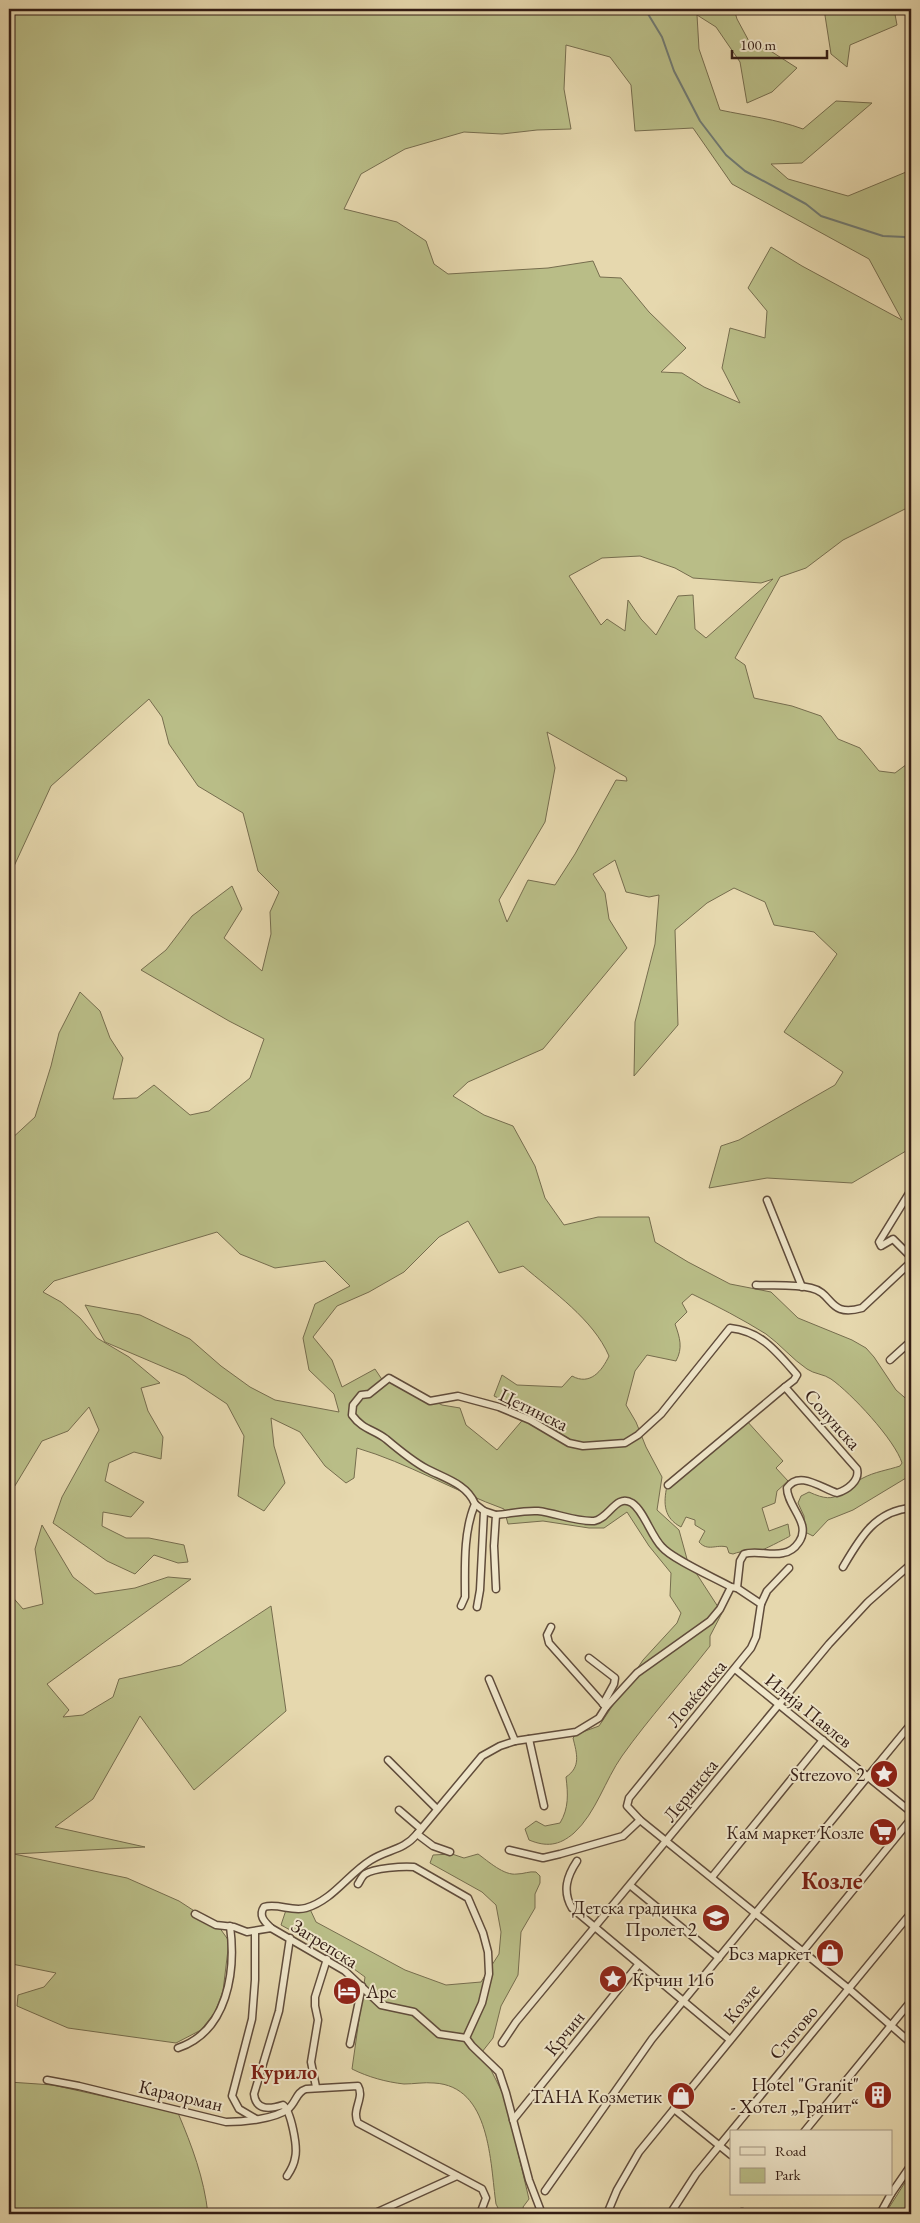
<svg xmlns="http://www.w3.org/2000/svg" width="920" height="2223" viewBox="0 0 920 2223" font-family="'EB Garamond',serif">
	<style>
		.green { fill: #b9bd87; stroke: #766d4e; fill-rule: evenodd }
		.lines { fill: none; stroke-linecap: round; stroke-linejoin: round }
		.stream { stroke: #707a73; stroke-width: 2 }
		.minor-casing { stroke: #604c3b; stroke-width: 9 }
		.minor { stroke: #efe6ca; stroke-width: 6 }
		.labels { text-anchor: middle; stroke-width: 4; stroke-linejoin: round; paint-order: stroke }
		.street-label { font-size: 19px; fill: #341d15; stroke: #efe6ca }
		.poi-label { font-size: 19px; fill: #341d15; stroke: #efe6ca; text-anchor: end }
		.neighbourhood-label { font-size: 20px; font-weight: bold; fill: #7a1f14; stroke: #efe6ca }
		.district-label { font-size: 24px; font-weight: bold; fill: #7a1f14; stroke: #efe6ca }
	</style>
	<rect width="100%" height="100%" fill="#e6d8ae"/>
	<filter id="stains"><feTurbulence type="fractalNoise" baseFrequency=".004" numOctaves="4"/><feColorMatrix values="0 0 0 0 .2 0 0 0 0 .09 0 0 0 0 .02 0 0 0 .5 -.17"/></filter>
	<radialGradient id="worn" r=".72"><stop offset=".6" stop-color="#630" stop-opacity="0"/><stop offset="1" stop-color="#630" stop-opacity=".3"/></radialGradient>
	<g class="green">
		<path d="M 9,9 L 734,9 L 737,19 L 751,45 L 769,50 L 797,68 L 772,92 L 747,103 L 740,62 L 716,27 L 697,15 L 699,49 L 720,110 C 748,116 776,119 803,129 L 836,101 L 872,103 L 802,163 L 771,164 L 788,179 L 848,196 L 911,170 L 911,506 L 843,540 L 806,568 L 780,577 L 735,658 L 745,665 L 754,698 L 792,706 L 821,716 L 838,739 L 860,748 L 879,771 L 895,773 L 911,761 L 911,1148 L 852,1183 L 767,1178 L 709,1188 L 721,1146 L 739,1140 L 835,1085 L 843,1072 L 784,1032 L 837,954 L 814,932 L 774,925 L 765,902 L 734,888 L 707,903 L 675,930 L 678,1025 L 634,1076 L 635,1022 L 655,944 L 659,895 L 649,897 L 626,892 L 615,860 L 593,874 L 605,893 L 609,919 L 627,948 L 543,1049 L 468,1082 L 453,1096 L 484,1115 L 513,1126 L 535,1166 L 545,1198 L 564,1225 L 598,1217 L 649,1217 L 655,1242 L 688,1262 L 730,1284 L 771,1292 L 798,1318 L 852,1340 L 866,1348 L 874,1357 L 896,1390 L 911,1403 L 911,1475 L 853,1510 L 828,1520 L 813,1536 L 805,1532 L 804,1516 L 798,1503 L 801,1496 L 809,1492 C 841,1507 839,1489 863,1478 C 874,1472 888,1470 900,1466 L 902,1463 C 895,1440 851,1393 831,1379 C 824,1374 814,1374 807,1369 C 792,1359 780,1344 766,1334 C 742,1319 717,1306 692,1294 L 682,1303 L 687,1312 L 675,1324 C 680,1338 683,1348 676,1361 L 647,1355 L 635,1371 L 626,1405 L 636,1422 L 646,1447 L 662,1477 L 657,1510 L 679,1530 L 687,1559 L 722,1613 L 710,1636 L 710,1646 C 681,1683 649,1718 622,1756 C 605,1780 596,1813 574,1833 C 559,1846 546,1847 529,1840 L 525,1829 L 536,1821 L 545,1826 L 560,1823 C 569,1808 568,1794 566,1777 C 581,1767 577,1754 573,1738 L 577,1734 L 599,1726 L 643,1660 L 677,1623 L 681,1613 L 670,1596 L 671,1573 L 649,1546 L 627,1512 L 604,1528 L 589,1528 L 543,1521 L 508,1524 L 504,1509 C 454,1491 408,1463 357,1448 L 354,1478 L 346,1483 L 325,1466 L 300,1432 L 271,1418 L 274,1446 L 285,1483 L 264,1511 L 238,1496 L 244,1436 L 227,1404 L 185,1376 L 105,1342 L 85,1305 L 140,1315 L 190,1339 L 221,1366 L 250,1387 L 275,1400 L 339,1412 L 334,1394 L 309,1370 L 303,1338 L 315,1304 L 350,1286 L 325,1261 L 275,1268 L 240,1254 L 217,1232 L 54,1281 L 43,1292 L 61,1302 L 80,1318 L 97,1338 L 129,1357 L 160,1383 L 141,1388 L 148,1411 L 163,1437 L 161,1459 L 134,1452 L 109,1463 L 105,1481 L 144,1502 L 131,1517 L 103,1512 L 102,1526 L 126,1538 L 149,1538 L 184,1545 L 188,1562 L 178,1563 L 154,1555 L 135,1574 L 107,1561 L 53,1523 L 62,1497 L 99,1430 L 89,1407 L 68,1431 L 42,1441 L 13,1489 L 9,1515 L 9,1141 L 35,1117 L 51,1066 L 59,1033 L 80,992 L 100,1011 L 110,1038 L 123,1058 L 113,1099 L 137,1098 L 154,1085 L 190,1115 L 209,1111 L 250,1078 L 264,1039 L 229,1021 L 141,970 L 166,950 L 192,916 L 232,886 L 242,909 L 224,938 L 262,971 L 271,934 L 270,912 L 279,892 L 258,871 L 243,813 L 198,786 L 169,744 L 162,717 L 149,699 L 51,786 L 9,877 ZM 566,45 L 610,57 L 631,85 L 635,131 L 693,128 L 732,184 L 869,259 L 902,320 L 802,266 L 771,247 L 748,288 L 767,311 L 765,338 L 730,328 L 722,368 L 740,403 L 704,387 L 682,373 L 661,372 L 686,348 L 649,312 L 621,278 L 600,277 L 593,261 L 548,268 L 448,274 L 434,264 L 426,241 L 397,222 L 344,209 L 361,174 L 405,149 L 464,132 L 502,134 L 537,130 L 571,129 L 564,89 ZM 640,556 L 675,568 L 693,578 L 761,583 L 773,579 L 706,638 L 695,629 L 693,595 L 678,596 L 656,635 L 641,619 L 628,600 L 625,631 L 607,619 L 601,625 L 569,576 L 602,558 ZM 547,732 L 626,777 L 627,781 L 616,780 L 575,854 L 555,885 L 528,880 L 507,922 L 499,900 L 545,822 L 555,768 ZM 468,1221 L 499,1273 L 523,1266 C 553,1292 593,1319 609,1356 C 602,1371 590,1386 572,1376 L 562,1387 L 517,1385 L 502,1375 L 494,1396 L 522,1409 L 526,1416 L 497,1450 L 466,1425 L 460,1408 L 442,1405 L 397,1382 L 383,1381 L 375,1369 L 342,1387 L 332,1360 L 313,1337 L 337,1306 L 369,1292 L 404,1272 L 439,1237 Z"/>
		<path d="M 824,9 L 894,9 L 897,25 L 850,45 L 847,67 L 831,54 Z"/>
		<path d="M 746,1420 L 783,1461 L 776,1468 L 788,1481 L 777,1491 L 775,1503 L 762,1508 L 769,1531 L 788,1524 L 790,1536 C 789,1537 763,1550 762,1550 C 751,1552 743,1550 733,1554 L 729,1553 L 727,1547 C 716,1544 708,1552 699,1542 L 705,1531 L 695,1525 L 695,1520 L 686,1517 L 681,1527 C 664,1518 663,1504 667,1486 Z"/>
		<path d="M 42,1525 L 73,1577 L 95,1594 L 135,1588 L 168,1577 L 191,1579 L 47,1684 L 69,1710 L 63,1717 L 83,1715 L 113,1697 L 119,1679 L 181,1665 L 271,1606 L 286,1711 L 194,1790 L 140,1716 L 93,1799 L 55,1827 L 145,1847 L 14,1854 L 127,1878 L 179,1901 L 219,1927 L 229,1941 L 223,1991 L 215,2012 L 201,2030 L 176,2043 L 68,2028 L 17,2006 L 18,1995 L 44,1987 L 56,1973 L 12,1964 L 9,1953 L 9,1593 L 23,1609 L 43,1604 L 35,1549 Z"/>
		<path d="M 452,1854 L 464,1858 L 478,1854 C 488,1861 504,1876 517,1874 C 524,1874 529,1871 536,1872 L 540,1876 L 540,1883 L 535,1894 L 535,1908 L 521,1932 L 518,1975 L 501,2006 L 493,2038 L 482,2052 L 505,2098 L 529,2199 L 523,2207 L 525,2214 L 501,2214 L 496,2204 C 490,2163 491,2086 434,2083 C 424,2082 414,2084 404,2084 C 386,2082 368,2077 352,2069 L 365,1977 L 332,1953 L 281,1925 L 286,1910 L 309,1907 L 316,1922 L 405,1970 L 446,1985 L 481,1982 L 499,1954 L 501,1932 L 496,1905 L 482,1892 L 430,1863 L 433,1855 Z"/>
		<path d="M 9,2082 L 53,2085 L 178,2113 C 192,2146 204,2178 208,2214 L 9,2214 Z"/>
		<path d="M 911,2173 L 911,2214 L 885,2214 Z"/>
	</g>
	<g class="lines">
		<path class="stream" d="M 645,9 L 662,37 L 674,71 L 700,121 L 726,155 L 745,171 L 806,204 L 821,216 L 883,236 L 905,237 L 908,243 L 911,243"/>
		<defs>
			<g id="minor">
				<path d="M 911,1190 L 879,1242 L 881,1246 L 893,1239 L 911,1257"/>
				<path d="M 767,1200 L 802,1287"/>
				<path d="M 756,1285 C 773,1286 794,1284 811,1288 C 834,1293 828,1318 862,1308 L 911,1262"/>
				<path d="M 890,1360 L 911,1341"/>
				<path d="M 668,1485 L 785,1387 L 857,1469 C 860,1481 847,1490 837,1493 C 821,1488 799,1470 787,1488 C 787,1507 812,1523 799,1542 C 795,1548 790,1552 783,1553 C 770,1556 756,1550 744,1554 L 740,1561 L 737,1588"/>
				<path d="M 475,1504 L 484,1511 L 480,1590 L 477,1607"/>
				<path d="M 484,1511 L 496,1515 L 494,1546 L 496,1589"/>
				<path d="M 496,1515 C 509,1514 524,1510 538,1511 C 556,1513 576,1522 594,1521 C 609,1519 616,1493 632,1503 C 644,1511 651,1536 662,1547 C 672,1559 715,1578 731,1587 L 737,1588 L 761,1604 L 756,1637 L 751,1648 L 629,1798 L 627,1806 L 640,1820 L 849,1989 L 911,2043"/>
				<path d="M 843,1567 C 860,1538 875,1511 911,1508"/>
				<path d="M 761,1604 L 767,1591 L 789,1568"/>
				<path d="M 461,1606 L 465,1597 C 465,1568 463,1532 475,1504 C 467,1484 444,1478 427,1469 C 412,1461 399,1450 386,1439 C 373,1429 363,1430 352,1415 L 353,1405 L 361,1395 L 369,1394 L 389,1378 L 430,1401 L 458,1396 L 499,1407 L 530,1420 L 569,1443 L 583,1446 L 625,1443 L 638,1435 L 661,1414 L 730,1328 C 761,1331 777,1352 797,1375 L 794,1380 L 785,1387"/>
				<path d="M 551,1627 L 547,1635 L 549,1643 L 606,1707"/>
				<path d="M 589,1658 L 615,1678 L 614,1684 L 603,1704"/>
				<path d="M 735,1669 L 911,1812"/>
				<path d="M 489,1679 L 515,1741"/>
				<path d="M 529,1739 L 544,1806"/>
				<path d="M 388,1760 L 436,1808"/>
				<path d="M 399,1810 L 420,1828"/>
				<path d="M 509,1850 L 543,1858 L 560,1854 L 623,1836 L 640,1820"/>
				<path d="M 450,1852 L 433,1846 L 417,1834 L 482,1756 L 500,1746 L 515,1741 L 576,1732 L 599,1718 L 606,1707 L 637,1673 L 710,1621 L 720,1609 L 731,1587"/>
				<path d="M 577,1861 C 567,1876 562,1891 572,1908 L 730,2040"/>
				<path d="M 712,1877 L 823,1740"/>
				<path d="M 358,1884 C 360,1881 362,1876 365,1874 C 374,1868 403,1866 414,1867 L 468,1898 L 483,1933 L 488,1952 L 489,1974 L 482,2003 L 466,2038"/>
				<path d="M 631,1886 L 719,1958"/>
				<path d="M 195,1914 L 216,1925 L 234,1927 L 247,1932 L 271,1928 L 345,1971 L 381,2005 L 414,2012 L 439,2034 L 466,2038 L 472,2046 L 499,2072 L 506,2093 L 529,2180 L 542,2214"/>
				<path d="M 271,1928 C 265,1922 258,1916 264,1907 C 278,1903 292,1912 306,1908 C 333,1900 348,1874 371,1860 C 388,1849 403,1851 417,1834"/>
				<path d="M 255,1932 L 255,1980 L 252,2019 L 232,2096 L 239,2109 L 256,2119"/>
				<path d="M 502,2043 L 516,2022 L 829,1644 L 868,1602 L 911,1564"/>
				<path d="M 350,2044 L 362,1986"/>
				<path d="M 178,2048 C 228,2031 236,1971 230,1926"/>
				<path d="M 47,2080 L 79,2086 L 226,2122 C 243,2122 275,2119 288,2109 C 296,2103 296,2092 306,2089 L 358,2086 C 365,2098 351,2110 358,2123 L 482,2189 L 486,2198 L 480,2214"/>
				<path d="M 316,2087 L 311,2062 L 318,2020 L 315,2006 L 315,1997 L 327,1959"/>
				<path d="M 674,2109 L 731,2155"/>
				<path d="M 513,2120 L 638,1965"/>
				<path d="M 804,2132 L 911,2001"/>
				<path d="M 287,2176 C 291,2170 294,2165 295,2158 C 298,2147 291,2111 283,2105 C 270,2109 256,2111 254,2094 L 279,2011 L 290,1938"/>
				<path d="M 545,2191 L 652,2039 L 911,1724"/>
				<path d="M 891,2194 L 911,2165"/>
				<path d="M 373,2214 L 457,2176"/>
				<path d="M 607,2214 L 617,2190 L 639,2152 L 911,1819"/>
				<path d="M 670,2214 L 696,2174 L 911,1913"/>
				<path d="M 740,2214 L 742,2212"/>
				<path d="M 880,2214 L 891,2194"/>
			</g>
		</defs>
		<use href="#minor" class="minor-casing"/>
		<use href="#minor" class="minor"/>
	</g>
	<defs>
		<symbol id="sight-disc" viewBox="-11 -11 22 22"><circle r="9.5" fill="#8f2418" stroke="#efe6ca"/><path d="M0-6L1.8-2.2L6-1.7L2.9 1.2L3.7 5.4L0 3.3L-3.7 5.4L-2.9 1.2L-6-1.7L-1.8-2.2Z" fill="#fff"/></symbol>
		<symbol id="supermarket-disc" viewBox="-11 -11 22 22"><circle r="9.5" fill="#8f2418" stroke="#efe6ca"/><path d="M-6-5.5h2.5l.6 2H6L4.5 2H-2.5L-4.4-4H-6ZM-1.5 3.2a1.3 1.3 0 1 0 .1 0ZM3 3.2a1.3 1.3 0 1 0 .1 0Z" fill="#fff"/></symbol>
		<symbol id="school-disc" viewBox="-11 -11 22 22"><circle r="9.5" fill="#8f2418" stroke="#efe6ca"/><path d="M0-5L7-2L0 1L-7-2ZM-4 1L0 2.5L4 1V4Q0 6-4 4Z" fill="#fff"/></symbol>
		<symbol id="shop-disc" viewBox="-11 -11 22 22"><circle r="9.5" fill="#8f2418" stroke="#efe6ca"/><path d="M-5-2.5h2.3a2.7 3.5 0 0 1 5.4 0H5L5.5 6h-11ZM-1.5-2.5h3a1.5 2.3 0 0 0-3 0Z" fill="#fff"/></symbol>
		<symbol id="hotel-disc" viewBox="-11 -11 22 22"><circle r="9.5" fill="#8f2418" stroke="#efe6ca"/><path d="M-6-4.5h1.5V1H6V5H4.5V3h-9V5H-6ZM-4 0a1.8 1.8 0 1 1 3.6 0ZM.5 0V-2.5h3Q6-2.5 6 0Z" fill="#fff"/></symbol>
		<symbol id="building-disc" viewBox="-11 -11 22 22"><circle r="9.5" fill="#8f2418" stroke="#efe6ca"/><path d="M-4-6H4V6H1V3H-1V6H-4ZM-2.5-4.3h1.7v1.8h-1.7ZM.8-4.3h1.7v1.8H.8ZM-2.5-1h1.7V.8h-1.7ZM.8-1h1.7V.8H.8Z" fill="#fff"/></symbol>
	</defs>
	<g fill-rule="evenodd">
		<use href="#sight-disc" x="868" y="1758" width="32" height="32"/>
		<use href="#supermarket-disc" x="867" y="1816" width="32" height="32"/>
		<use href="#school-disc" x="700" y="1902" width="32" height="32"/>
		<use href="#shop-disc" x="814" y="1937" width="32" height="32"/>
		<use href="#sight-disc" x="597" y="1963" width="32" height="32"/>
		<use href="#hotel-disc" x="331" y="1975" width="32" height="32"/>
		<use href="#building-disc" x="862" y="2079" width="32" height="32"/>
		<use href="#shop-disc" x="665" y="2080" width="32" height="32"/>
	</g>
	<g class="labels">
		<g class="street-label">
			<text transform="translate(534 1409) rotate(26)" y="7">Цетинска</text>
			<text transform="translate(833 1419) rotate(48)" y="7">Солунска</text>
			<text transform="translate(696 1693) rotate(-50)" y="7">Ловќенска</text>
			<text transform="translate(809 1710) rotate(39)" y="7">Илија Павлев</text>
			<text transform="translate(690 1790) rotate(-51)" y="7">Леринска</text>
			<text transform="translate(325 1943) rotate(32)" y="7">Загрепска</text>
			<text transform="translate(741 2003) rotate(-51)" y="7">Козле</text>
			<text transform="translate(793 2032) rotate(-50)" y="7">Стогово</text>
			<text transform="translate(564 2033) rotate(-51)" y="7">Крчин</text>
			<text transform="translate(181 2095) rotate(13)" y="7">Караорман</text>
		</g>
		<g class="poi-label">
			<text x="865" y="1781">Strezovo 2</text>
			<text x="864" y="1839">Кам маркет Козле</text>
			<text x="697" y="1914">Детска градинка<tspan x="697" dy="22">Пролет 2</tspan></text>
			<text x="811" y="1960">Бсз маркет</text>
			<text x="632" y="1986" text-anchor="start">Крчин 11б</text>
			<text x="366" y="1998" text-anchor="start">Арс</text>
			<text x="859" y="2091">Hotel "Granit"<tspan x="859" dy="22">- Хотел „Гранит“</tspan></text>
			<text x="662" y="2103">ТАНА Козметик</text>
		</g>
		<g class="neighbourhood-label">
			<text x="284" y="2079">Курило</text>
		</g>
		<g class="district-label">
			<text x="832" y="1889">Козле</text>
		</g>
	</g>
	<rect width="920" height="2223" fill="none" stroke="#e6d8ae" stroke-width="30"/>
	<rect x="10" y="10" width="900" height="2203" fill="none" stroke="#341d15" stroke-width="2.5"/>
	<rect x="15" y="15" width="890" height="2193" fill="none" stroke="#341d15"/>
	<rect x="730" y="2130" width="162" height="65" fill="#efe6ca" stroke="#a49682"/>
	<rect x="740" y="2147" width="25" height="8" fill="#efe6ca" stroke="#a49682"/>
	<text x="775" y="2156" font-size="15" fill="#341d15">Road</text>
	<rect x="740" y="2168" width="25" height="15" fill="#b9bd87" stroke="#a49682"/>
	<text x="775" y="2180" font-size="15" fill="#341d15">Park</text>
	<path d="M732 50v8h95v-8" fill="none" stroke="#341d15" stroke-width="2.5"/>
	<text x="740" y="50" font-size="15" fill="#341d15" stroke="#efe6ca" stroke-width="4" paint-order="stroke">100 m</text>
	<rect width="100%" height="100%" filter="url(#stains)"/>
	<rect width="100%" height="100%" fill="url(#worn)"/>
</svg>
